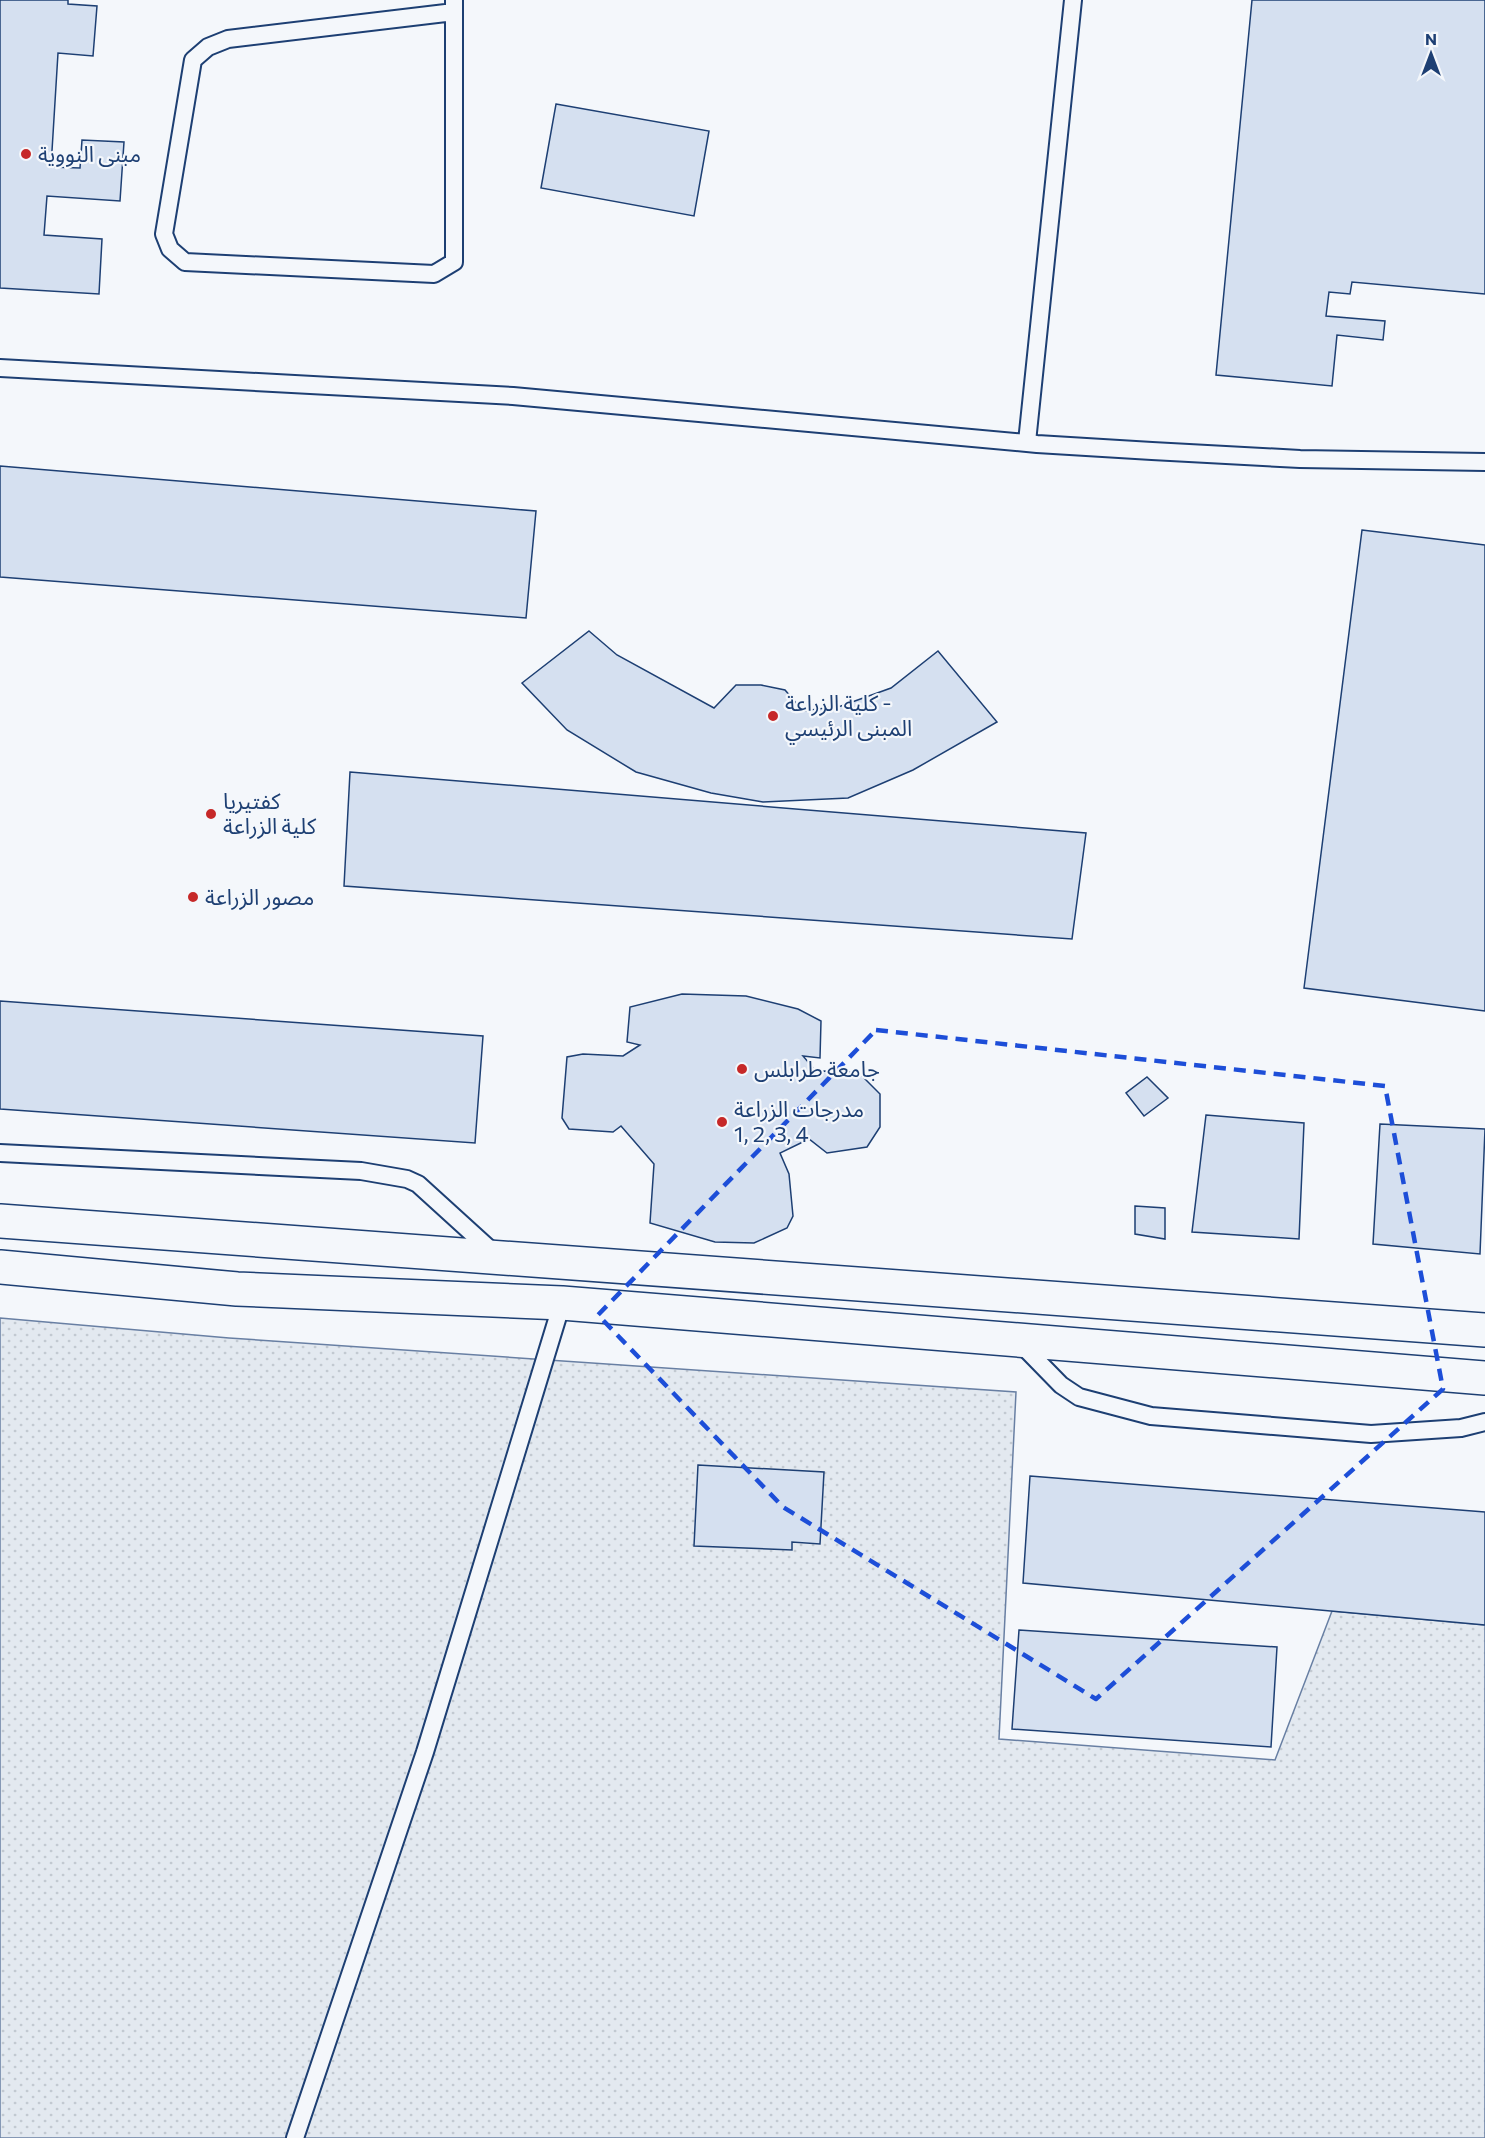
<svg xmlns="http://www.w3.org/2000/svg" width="1485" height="2138" viewBox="0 0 1485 2138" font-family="Commissioner,'Noto Sans Arabic',sans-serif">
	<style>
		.grass { fill: url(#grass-dots); stroke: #687fa3; stroke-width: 1.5 }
		.building { fill: #d5e0f0; stroke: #1d3f73; stroke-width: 1.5 }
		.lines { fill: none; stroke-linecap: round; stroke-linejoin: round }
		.lane-casing { stroke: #1d3f73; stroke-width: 20 }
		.street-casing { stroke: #1d3f73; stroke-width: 36 }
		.lane { stroke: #f4f7fb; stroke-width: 16 }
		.street { stroke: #f4f7fb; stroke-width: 33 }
		.marked { fill: none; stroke: #1d4ed8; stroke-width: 4.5; stroke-dasharray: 12 8; stroke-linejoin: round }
		.poi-dot { fill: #c62828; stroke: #f4f7fb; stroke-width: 2 }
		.labels { text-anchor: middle; stroke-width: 4.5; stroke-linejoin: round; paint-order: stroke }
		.poi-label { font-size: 22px; fill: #1d3f73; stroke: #f4f7fb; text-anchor: start }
	</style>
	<defs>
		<pattern id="grass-dots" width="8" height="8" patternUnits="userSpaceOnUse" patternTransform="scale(1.5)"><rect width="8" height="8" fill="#e3e9f0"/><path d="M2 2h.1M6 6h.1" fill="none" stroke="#c2c9d1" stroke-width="1.8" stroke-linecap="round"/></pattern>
	</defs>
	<rect width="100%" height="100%" fill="#f4f7fb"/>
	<path class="grass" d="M 0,1318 L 229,1338 L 1016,1392 L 999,1739 L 1275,1760 L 1332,1611 L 1485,1625 L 1485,2138 L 0,2138 Z"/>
	<g class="building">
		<path d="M 0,0 L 68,0 L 68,4 L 97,6 L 93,56 L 58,53 L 51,167 L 80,168 L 82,140 L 124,142 L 120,201 L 47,196 L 44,235 L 102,239 L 99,294 L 0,288 Z"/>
		<path d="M 1252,0 L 1485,0 L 1485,294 L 1352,282 L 1350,294 L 1329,292 L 1326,316 L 1385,321 L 1383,340 L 1337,335 L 1332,386 L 1216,375 Z"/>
		<path d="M 556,104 L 709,131 L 694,216 L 541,188 Z"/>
		<path d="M 0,466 L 536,511 L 526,618 L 0,577 Z"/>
		<path d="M 1362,530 L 1485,545 L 1485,1011 L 1304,988 Z"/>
		<path d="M 589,631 L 617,655 L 714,708 L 736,685 L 761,685 L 785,690 L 803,711 L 841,706 L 891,688 L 938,651 L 997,722 L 913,770 L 848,798 L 763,802 L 711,793 L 636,772 L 567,730 L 522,683 Z"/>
		<path d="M 350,772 L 1086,833 L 1072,939 L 344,886 Z"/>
		<path d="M 682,994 L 746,996 L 798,1009 L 821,1021 L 820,1058 L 803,1056 L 819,1075 L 823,1071 L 858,1072 L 880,1094 L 880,1127 L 867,1147 L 827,1153 L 809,1139 L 780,1153 L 789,1174 L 793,1216 L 787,1228 L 754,1243 L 715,1242 L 650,1223 L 654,1164 L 621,1126 L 613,1132 L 569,1129 L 562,1118 L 567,1057 L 583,1054 L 623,1056 L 640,1045 L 627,1042 L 630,1007 Z"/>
		<path d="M 0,1001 L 483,1036 L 475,1143 L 0,1109 Z"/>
		<path d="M 1147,1077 L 1168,1098 L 1144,1116 L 1126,1093 Z"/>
		<path d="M 1206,1115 L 1304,1123 L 1299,1239 L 1192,1232 Z"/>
		<path d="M 1380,1124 L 1485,1129 L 1480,1254 L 1373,1244 Z"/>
		<path d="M 1135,1206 L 1165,1208 L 1165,1239 L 1135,1234 Z"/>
		<path d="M 698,1465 L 824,1472 L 820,1544 L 792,1542 L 792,1550 L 694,1546 Z"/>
		<path d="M 1030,1476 L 1485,1512 L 1485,1625 L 1023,1583 Z"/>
		<path d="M 1019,1630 L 1277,1647 L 1271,1747 L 1012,1729 Z"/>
	</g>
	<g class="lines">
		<defs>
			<g id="lane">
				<path d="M 454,0 L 454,262 L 434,274 L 185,262 L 170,249 L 164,234 L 193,60 L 208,47 L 228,39 L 454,12"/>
				<path d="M 0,368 L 513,396 L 1037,444 L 1152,451 L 1300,459 L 1485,462"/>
				<path d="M 1027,442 L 1073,0"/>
				<path d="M 0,1153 L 361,1171 L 407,1179 L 418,1184 L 495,1254"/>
				<path d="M 1020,1343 L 1061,1385 L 1079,1397 L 1151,1416 L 1371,1434 L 1461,1428 L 1485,1422"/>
				<path d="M 295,2138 L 425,1752 L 562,1303"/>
			</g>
			<g id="street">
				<path d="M 0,1221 L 1485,1330"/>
				<path d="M 0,1267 L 237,1289 L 562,1303 L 1485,1378"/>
			</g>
		</defs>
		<use href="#lane" class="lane-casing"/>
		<use href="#street" class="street-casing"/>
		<use href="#lane" class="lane"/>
		<use href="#street" class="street"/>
	</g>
	<path class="marked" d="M 876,1030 L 1385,1086 L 1443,1389 L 1096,1699 L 783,1507 L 598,1315 Z"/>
	<g class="poi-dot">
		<circle cx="26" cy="154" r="6"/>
		<circle cx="773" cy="716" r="6"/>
		<circle cx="211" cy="814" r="6"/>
		<circle cx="193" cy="897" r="6"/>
		<circle cx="742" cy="1069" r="6"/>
		<circle cx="722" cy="1122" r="6"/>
	</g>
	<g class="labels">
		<g class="poi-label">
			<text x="38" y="162">مبنى النووية</text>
			<text x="785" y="711">كلية الزراعة -<tspan x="785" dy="25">المبنى الرئيسي</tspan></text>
			<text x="223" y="809">كفتيريا<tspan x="223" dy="25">كلية الزراعة</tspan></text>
			<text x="205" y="905">مصور الزراعة</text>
			<text x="754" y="1077">جامعة طرابلس</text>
			<text x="734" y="1117">مدرجات الزراعة<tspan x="734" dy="25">1, 2, 3, 4</tspan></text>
		</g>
	</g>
	<g transform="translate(1431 54)" stroke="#f4f7fb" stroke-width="4.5" paint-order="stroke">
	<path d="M0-4.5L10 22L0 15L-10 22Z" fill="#1d3f73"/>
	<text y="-9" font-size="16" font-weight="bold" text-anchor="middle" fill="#1d3f73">N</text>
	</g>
</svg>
